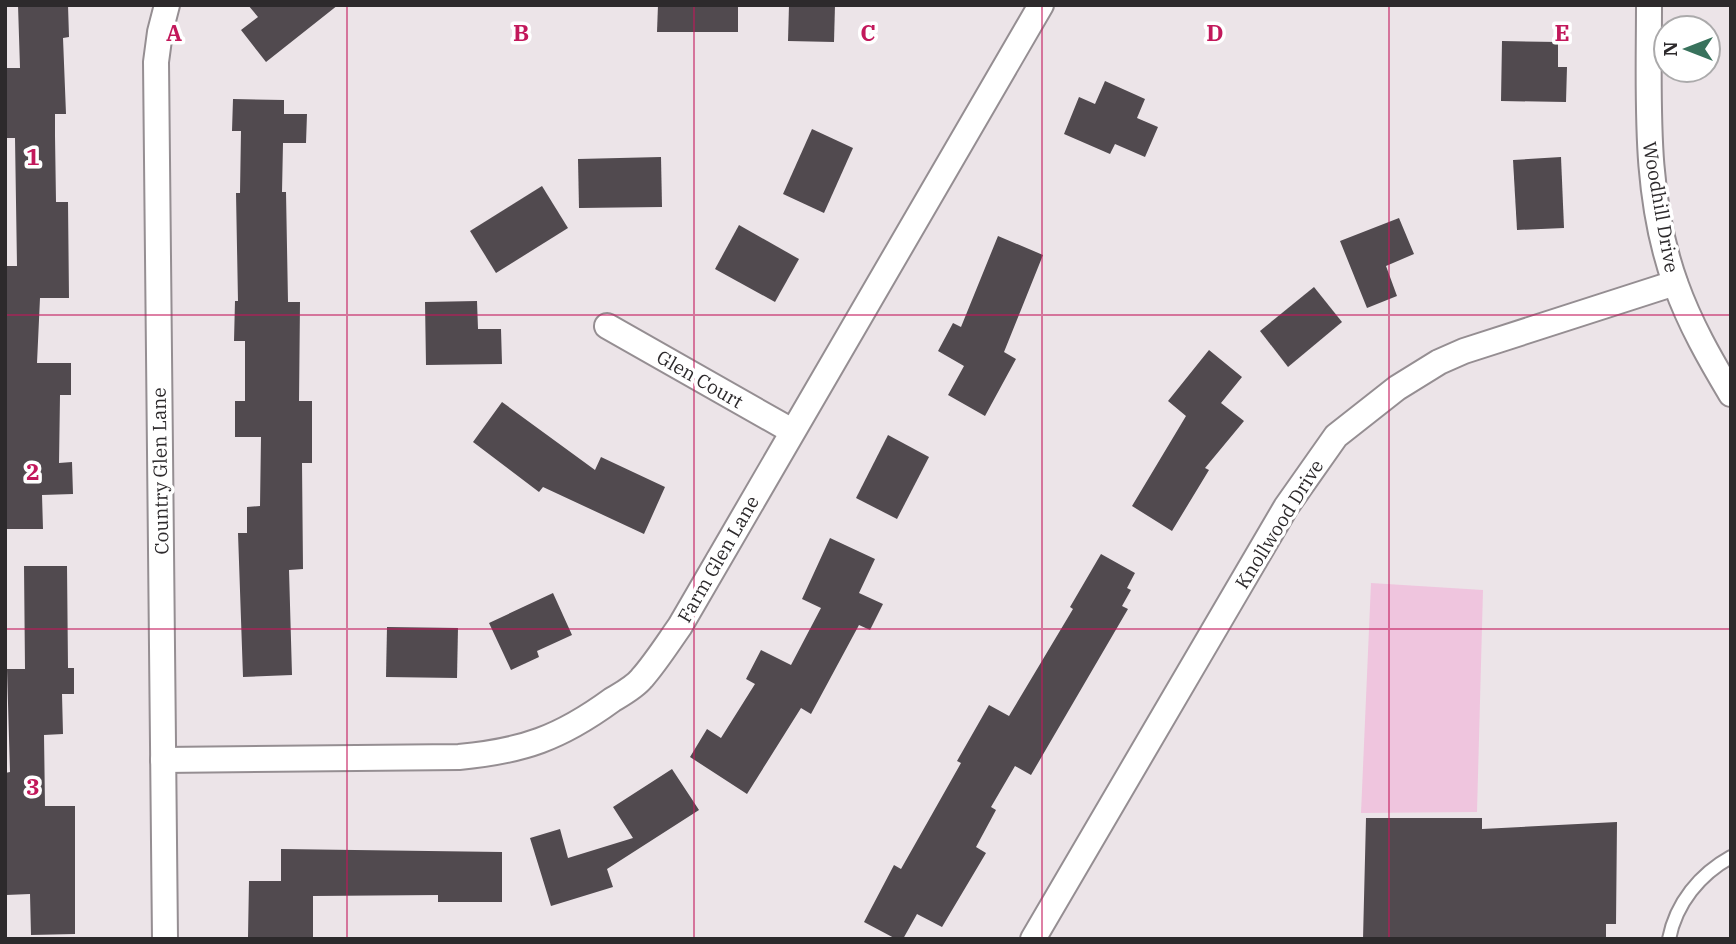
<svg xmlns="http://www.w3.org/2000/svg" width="1736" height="944" viewBox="0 0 1736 944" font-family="'IBM Plex Serif',serif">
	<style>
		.green { fill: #efc5de }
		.building { fill: #514a4f }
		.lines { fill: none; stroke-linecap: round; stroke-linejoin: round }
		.lane-casing { stroke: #958e92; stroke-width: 16 }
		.street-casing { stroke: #958e92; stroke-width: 28 }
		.lane { stroke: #fff; stroke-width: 12 }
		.street { stroke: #fff; stroke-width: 24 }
		.grid { fill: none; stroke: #c2185b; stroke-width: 2; stroke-opacity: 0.55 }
		.labels { text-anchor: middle; stroke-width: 7; stroke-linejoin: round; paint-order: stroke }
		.street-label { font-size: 19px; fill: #2d2a2c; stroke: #fff }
		.grid-label { font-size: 23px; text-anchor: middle; font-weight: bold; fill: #c2185b; stroke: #fff; stroke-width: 7; stroke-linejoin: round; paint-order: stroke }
	</style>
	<rect width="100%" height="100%" fill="#ece4e8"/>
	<path class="green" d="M 1371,583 L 1483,590 L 1477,812 L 1361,813 Z"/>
	<g class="building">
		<path d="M 18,5 L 68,5 L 69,37 L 63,38 L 66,114 L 55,114 L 55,136 L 56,202 L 68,202 L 69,298 L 40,298 L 37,363 L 71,363 L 71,395 L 60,395 L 59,463 L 72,462 L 73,494 L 42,495 L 43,529 L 5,529 L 5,266 L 17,266 L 15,138 L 5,138 L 5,68 L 20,68 Z"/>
		<path d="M 248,5 L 338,5 L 266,62 L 241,30 L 258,17 Z"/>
		<path d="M 658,5 L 738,5 L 738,32 L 657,32 Z"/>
		<path d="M 789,5 L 835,5 L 834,42 L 788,41 Z"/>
		<path d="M 1502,41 L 1558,42 L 1558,67 L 1567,67 L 1566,102 L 1501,101 Z"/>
		<path d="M 1105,81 L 1145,99 L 1137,118 L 1158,127 L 1145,157 L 1115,144 L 1110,154 L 1064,134 L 1079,97 L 1095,104 Z"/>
		<path d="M 233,99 L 284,100 L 284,114 L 307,114 L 306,143 L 283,143 L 282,192 L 286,192 L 288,302 L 300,302 L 299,401 L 312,401 L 312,463 L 302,463 L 303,569 L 289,570 L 292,675 L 243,677 L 238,533 L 247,533 L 247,507 L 260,506 L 261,437 L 235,437 L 235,401 L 245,401 L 245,341 L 234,341 L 235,301 L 238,301 L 236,193 L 240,193 L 241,131 L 232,131 Z"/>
		<path d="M 812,129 L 853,148 L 824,213 L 783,194 Z"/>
		<path d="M 661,157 L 662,207 L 579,208 L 578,159 Z"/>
		<path d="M 1561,157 L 1564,228 L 1517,230 L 1513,160 Z"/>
		<path d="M 542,186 L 568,228 L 496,273 L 470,231 Z"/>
		<path d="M 1399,218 L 1414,254 L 1386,266 L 1397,296 L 1367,308 L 1340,241 Z"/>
		<path d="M 739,225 L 799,259 L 775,302 L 715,269 Z"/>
		<path d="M 998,236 L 1043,255 L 1004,352 L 1016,359 L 985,416 L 948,395 L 964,366 L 938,351 L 953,323 L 961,327 Z"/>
		<path d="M 1314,287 L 1342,322 L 1288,367 L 1260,331 Z"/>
		<path d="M 477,301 L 478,329 L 501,329 L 502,364 L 426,365 L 425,302 Z"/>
		<path d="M 1209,350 L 1242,377 L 1221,403 L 1244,421 L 1205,468 L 1209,470 L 1172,531 L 1132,506 L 1186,416 L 1168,401 Z"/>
		<path d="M 502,402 L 595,470 L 601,457 L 665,487 L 644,534 L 543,487 L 539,492 L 473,442 Z"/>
		<path d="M 888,435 L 929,457 L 897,519 L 856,498 Z"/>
		<path d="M 830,538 L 875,559 L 859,593 L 883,604 L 870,630 L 859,625 L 811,714 L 801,708 L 747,794 L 690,757 L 707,729 L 721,738 L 755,684 L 746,679 L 761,650 L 791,665 L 821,608 L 802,599 Z"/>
		<path d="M 1101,554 L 1135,573 L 1127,588 L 1131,590 L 1122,606 L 1128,609 L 1031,775 L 1015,766 L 991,807 L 996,810 L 976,847 L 986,853 L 942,927 L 917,914 L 903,939 L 896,939 L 864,922 L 894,865 L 901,869 L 961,763 L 957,761 L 989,705 L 1009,716 L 1073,609 L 1070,607 Z"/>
		<path d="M 24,566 L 67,566 L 68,668 L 74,668 L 74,694 L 62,694 L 63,734 L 44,735 L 45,806 L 75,806 L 75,934 L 31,935 L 30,894 L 6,895 L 5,773 L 10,772 L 7,669 L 25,669 Z"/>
		<path d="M 553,593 L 572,635 L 537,651 L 539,657 L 511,670 L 489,623 Z"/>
		<path d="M 387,627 L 458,628 L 457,678 L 386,677 Z"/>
		<path d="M 672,769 L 699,810 L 607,869 L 613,887 L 551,906 L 530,838 L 560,829 L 568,858 L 633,838 L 613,807 Z"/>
		<path d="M 1366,818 L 1482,818 L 1482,829 L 1617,822 L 1616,924 L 1606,924 L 1606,939 L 1363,939 Z"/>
		<path d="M 281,849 L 502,852 L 502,902 L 438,902 L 438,895 L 313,896 L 313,938 L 248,937 L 249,881 L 281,881 Z"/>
	</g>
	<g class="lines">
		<defs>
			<path id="lane" d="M 1669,939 C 1676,903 1700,874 1731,857"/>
			<g id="street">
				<path d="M 1649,5 C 1649,99 1643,195 1676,285 C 1690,324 1710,359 1731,394"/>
				<path d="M 607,326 L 792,431"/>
				<path d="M 163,760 L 459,757 C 523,751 560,738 612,700 C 622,694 635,687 642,678 C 656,662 668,643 680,626 L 1041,5"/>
				<path d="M 165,939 L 156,62 L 160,32 L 167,5"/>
				<path d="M 1033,939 L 1286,507 L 1336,436 L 1397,388 L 1439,362 L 1464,351 L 1675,283"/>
			</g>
		</defs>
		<use href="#lane" class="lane-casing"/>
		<use href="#street" class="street-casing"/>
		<use href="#lane" class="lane"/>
		<use href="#street" class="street"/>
	</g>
	<path class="grid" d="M 347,5 L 347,939M 694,5 L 694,939M 1042,5 L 1042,939M 1389,5 L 1389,939M 5,315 L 1731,315M 5,629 L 1731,629"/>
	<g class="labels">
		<g class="street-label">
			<text transform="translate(1661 207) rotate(80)" y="7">Woodhill Drive</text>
			<text transform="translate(700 379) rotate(30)" y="7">Glen Court</text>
			<text transform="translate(160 471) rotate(-91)" y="7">Country Glen Lane</text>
			<text transform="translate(1279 524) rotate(-58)" y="7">Knollwood Drive</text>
			<text transform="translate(718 559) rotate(-60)" y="7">Farm Glen Lane</text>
		</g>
	</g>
	<g class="grid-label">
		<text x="174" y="41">A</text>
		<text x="521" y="41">B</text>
		<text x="868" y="41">C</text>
		<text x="1215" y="41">D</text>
		<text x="1562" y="41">E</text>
		<text x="33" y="165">1</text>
		<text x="33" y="480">2</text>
		<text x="33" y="795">3</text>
	</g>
	<rect width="1736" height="944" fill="none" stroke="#2d2a2c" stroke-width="14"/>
	<g transform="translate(1687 49) rotate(270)"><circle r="33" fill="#ffffff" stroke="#abaaab" stroke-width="2"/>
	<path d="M0-5L12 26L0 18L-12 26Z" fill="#38725c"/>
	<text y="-10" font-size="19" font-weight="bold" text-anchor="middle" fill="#2d2a2c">N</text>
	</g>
</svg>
